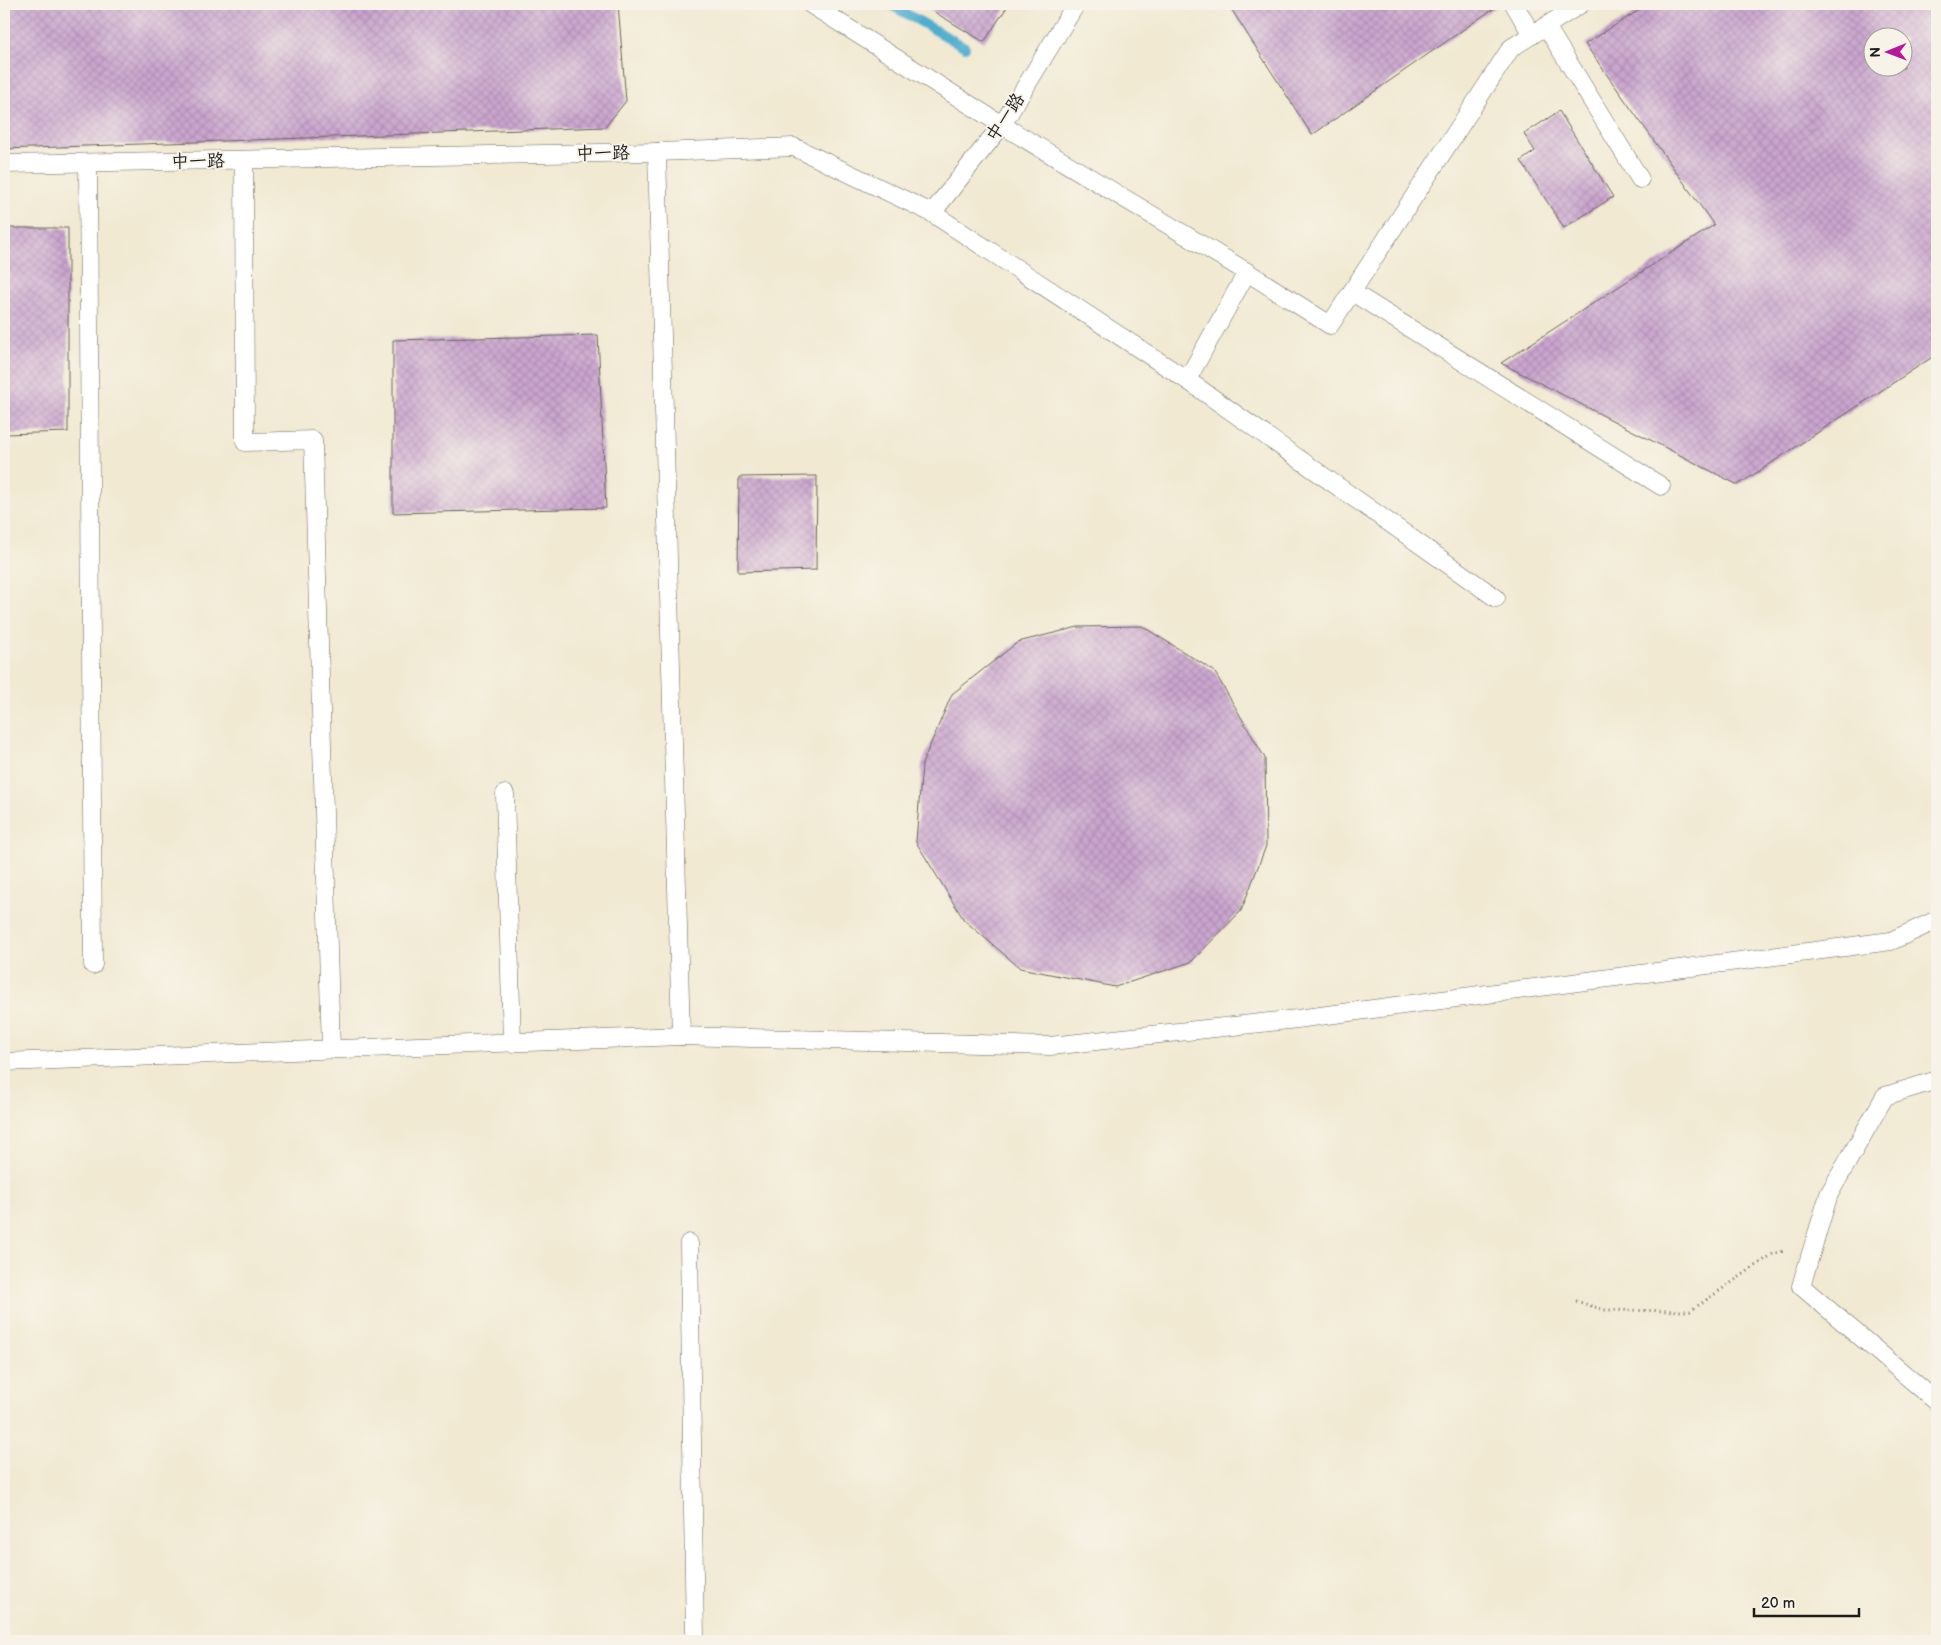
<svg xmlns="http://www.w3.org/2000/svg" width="1941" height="1645" viewBox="0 0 1941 1645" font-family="'Balsamiq Sans','LXGW WenKai TC',sans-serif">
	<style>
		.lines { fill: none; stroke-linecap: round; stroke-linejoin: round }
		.stream { stroke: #50adce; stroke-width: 10 }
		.building { fill: url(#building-cross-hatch); fill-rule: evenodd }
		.lane-casing { stroke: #67645c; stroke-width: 19 }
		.path { stroke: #67645c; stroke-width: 3; stroke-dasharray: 1 4; stroke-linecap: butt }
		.lane { stroke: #fff; stroke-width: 18 }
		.labels { text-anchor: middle; stroke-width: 4; stroke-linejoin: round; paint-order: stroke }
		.street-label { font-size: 18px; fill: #1c1c1c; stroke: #f7f3e8 }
	</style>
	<defs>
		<pattern id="building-cross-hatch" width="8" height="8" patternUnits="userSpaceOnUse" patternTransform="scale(1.25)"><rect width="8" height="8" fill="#caa5cf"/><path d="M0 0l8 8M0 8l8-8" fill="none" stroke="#ad8db1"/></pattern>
	</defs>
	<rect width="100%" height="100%" fill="#f7f3e8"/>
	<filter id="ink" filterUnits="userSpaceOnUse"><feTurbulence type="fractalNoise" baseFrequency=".02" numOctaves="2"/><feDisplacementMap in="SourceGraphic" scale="10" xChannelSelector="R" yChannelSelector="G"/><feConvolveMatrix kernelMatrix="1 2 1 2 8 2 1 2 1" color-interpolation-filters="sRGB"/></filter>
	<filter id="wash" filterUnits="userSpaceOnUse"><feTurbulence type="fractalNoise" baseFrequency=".0096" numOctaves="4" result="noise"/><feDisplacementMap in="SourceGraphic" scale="20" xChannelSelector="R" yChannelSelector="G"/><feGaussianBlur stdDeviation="1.12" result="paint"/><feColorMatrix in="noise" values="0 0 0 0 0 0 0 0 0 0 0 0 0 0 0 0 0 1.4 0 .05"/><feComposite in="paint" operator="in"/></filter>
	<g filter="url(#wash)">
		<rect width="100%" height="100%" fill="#f1e9d2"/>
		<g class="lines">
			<path class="stream" d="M 889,4 L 965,47"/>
		</g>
		<g id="blocks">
			<g class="building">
				<path d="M 4,4 L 618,4 L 626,101 L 605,127 L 4,149 Z"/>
				<path d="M 921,4 L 1009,4 L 984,42 Z"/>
				<path d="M 1228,4 L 1500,4 L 1312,135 Z"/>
				<path d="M 1649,4 L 1937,4 L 1937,354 L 1738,485 L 1501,363 L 1714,225 L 1585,44 ZM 1874,38 L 1904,38 L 1904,68 L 1874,68 Z"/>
				<path d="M 1559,111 L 1613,197 L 1564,228 L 1521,161 L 1535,151 L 1524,134 Z"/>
				<path d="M 4,228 L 68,228 L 68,432 L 4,434 Z"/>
				<path d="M 598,335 L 606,508 L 393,513 L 393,340 Z"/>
				<path d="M 817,476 L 816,570 L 738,572 L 739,477 Z"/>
				<path d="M 1142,626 L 1214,671 L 1265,758 L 1266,846 L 1241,911 L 1191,962 L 1115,987 L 1020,968 L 964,920 L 916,842 L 922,764 L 952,694 L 1018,642 L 1078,627 Z"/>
			</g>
		</g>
	</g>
	<g filter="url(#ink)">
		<use href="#blocks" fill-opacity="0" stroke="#67645c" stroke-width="1"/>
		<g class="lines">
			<defs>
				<g id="lane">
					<path d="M 810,4 L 1002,125 L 1247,272 L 1330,325 L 1511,48 L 1581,4"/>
					<path d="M 1514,4 L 1532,35"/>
					<path d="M 1546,26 L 1640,179"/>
					<path d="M 244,160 L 245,442 L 313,440 L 331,1049"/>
					<path d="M 88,163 L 93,965"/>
					<path d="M 4,164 L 657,152 L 794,147 L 932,213 L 1002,125 L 1076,4"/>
					<path d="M 932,213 L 1187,380"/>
					<path d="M 1247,272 L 1187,380 L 1496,598"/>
					<path d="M 1352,292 L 1661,486"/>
					<path d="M 505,794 L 512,1043"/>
					<path d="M 681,1036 L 1050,1046 L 1297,1019 L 1891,941 L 1937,920"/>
					<path d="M 4,1062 L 681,1036 L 657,152"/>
					<path d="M 1937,1080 L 1885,1096 L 1829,1194 L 1801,1286 L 1937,1402"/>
					<path d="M 689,1243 L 695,1641"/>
				</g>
			</defs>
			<use href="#lane" class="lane-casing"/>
			<path class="path" d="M 1576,1301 L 1604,1310 L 1690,1311 L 1773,1254 L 1784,1251"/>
			<use href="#lane" class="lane"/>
		</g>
	</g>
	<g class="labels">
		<g class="street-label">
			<text transform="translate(1005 117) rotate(-56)" y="6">中一路</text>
			<text transform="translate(603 153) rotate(-1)" y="6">中一路</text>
			<text transform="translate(198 161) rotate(-1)" y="6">中一路</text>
		</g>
	</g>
	<rect width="1941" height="1645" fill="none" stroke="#f7f3e8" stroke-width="20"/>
	<g transform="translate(1888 52) rotate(269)"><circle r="24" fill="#f7f3e8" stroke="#9f9d96"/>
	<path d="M0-4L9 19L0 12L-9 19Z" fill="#b5179e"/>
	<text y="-8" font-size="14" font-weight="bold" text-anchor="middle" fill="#1c1c1c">N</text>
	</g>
	<path d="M1754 1608v8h105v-8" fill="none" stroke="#1c1c1c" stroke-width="2.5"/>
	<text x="1761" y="1608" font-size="15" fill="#1c1c1c" stroke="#f7f3e8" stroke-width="4" paint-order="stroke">20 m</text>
</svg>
